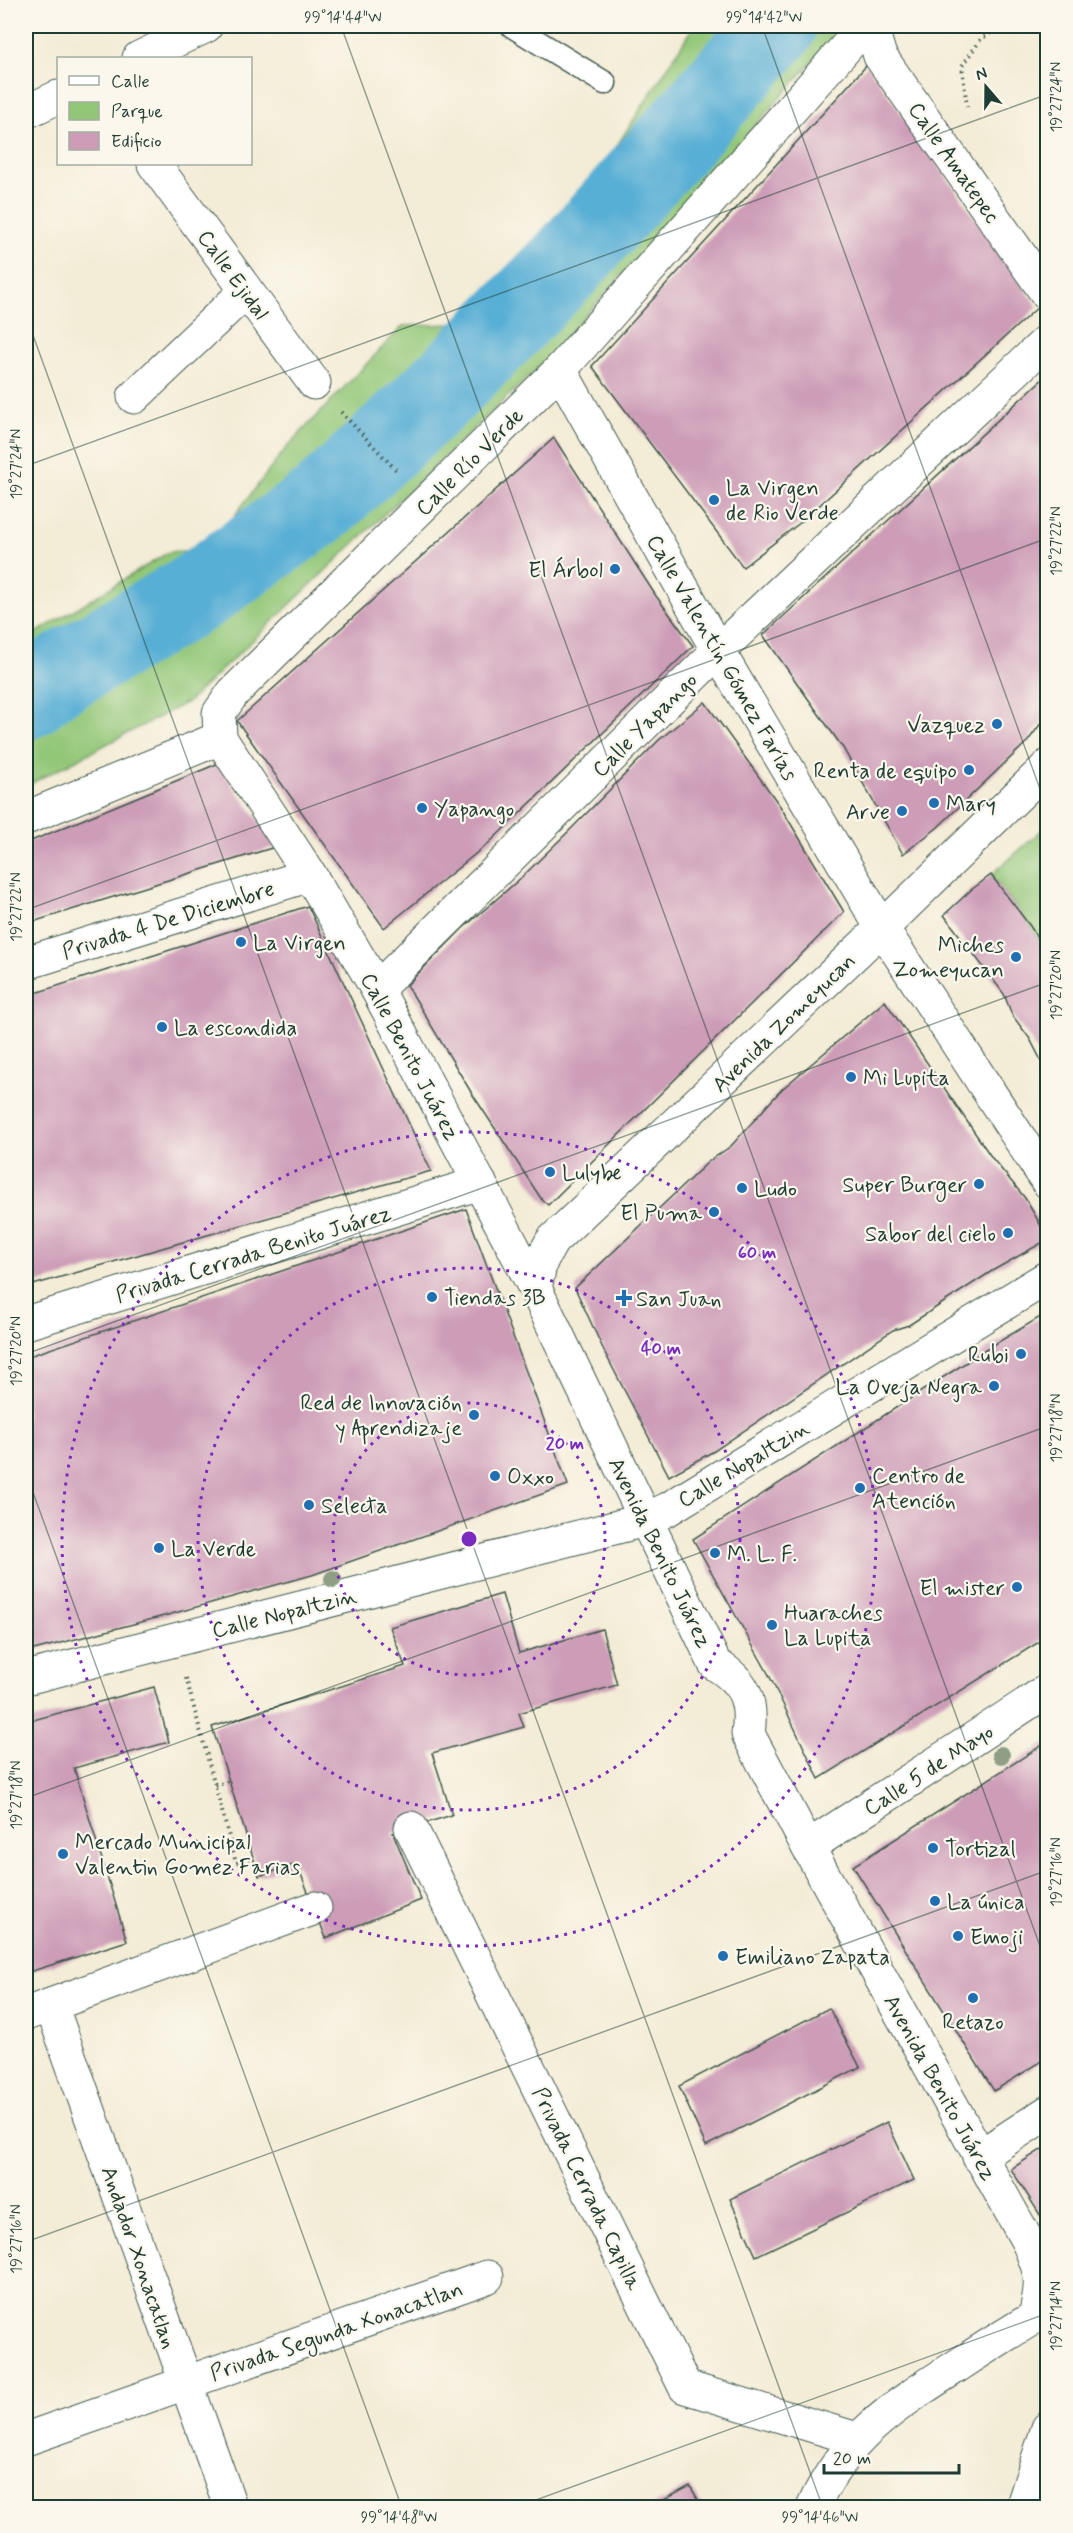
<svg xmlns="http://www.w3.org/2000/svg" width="1073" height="2533" viewBox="0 0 1073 2533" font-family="Mynerve,sans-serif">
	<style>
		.green { fill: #93c778; stroke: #598256; stroke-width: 1.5 }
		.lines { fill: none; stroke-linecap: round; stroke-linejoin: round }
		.river { stroke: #59afd5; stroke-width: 81 }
		.building { fill: #cd9cb7 }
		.lane-casing { stroke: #3f574c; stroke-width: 25 }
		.street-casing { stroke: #3f574c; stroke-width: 35 }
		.secondary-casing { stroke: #3f574c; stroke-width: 35 }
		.path { stroke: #3f574c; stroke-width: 4; stroke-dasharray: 1.5 4.5; stroke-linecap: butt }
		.lane { stroke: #fff; stroke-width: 22 }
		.street { stroke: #fff; stroke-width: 33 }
		.secondary { stroke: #fff; stroke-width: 33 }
		.tree { fill: #8e9f86 }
		.ticks { fill: none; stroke: #1f3d34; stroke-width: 1.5; stroke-opacity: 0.45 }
		.ring { fill: none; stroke: #7b2cbf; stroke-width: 3; stroke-dasharray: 3 6 }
		.poi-dot { fill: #1f6fb2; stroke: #fbf7ec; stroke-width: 2 }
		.labels { text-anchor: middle; stroke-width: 4.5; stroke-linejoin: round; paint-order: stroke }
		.street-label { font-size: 22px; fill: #1f3d34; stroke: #fbf7ec }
		.poi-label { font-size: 22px; fill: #1f3d34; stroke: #fbf7ec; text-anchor: start }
		.centre { fill: #7b2cbf; stroke: #fbf7ec; stroke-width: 3 }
		.ring-label { font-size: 18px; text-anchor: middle; font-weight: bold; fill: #7b2cbf; stroke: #fbf7ec; stroke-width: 4.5; stroke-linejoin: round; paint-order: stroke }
		.neatline { fill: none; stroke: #1f3d34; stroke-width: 2 }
		.ticks-label { font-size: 15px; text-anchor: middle; fill: #1f3d34 }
	</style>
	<rect width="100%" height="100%" fill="#fbf7ec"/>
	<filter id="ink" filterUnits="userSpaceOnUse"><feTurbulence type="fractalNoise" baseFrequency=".0167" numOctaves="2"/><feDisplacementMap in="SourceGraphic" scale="12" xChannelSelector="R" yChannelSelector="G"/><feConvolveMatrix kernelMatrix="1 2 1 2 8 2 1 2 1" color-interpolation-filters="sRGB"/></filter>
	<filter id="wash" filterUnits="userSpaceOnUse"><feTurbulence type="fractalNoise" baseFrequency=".008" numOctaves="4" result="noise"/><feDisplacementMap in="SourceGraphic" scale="24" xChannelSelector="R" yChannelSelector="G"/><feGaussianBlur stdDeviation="1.35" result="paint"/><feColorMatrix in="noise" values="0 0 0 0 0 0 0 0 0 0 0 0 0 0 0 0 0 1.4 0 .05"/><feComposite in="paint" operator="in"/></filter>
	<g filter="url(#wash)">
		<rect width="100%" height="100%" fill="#f3ecd6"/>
		<g class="green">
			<path d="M 694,26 L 839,26 L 830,42 L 542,364 L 188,702 L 26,786 L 26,718 L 35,710 L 26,639 L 169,552 L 209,549 L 287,447 L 403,326 L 477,323 L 550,250 Z"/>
			<path d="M 1047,826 L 1047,953 L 1030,926 L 991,875 Z"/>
		</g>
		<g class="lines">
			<path class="river" d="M 26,699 L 50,680 L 197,592 L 322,503 L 441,391 L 564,266 L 776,26"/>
		</g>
		<g id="blocks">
			<g class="building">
				<path d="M 867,65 L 1038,307 L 801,522 L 743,567 L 592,366 Z"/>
				<path d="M 1047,375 L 1047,715 L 1028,741 L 937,828 L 903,854 L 843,748 L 763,635 Z"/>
				<path d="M 554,438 L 656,596 L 693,646 L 490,842 L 384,928 L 237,721 Z"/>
				<path d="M 705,702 L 780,806 L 844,912 L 548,1205 L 542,1200 L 471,1092 L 407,985 L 462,929 L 521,878 L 571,829 L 659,740 Z"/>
				<path d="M 217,764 L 278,846 L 26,924 L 26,843 Z"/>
				<path d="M 991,875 L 1030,926 L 1047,953 L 1047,1072 L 1030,1039 L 1012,1015 L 1004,994 L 944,915 L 971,890 Z"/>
				<path d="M 308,906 L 431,1171 L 26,1287 L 26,996 Z"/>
				<path d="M 885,1001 L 992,1158 L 1025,1198 L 1047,1236 L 1047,1240 L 992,1271 L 909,1325 L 893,1330 L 714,1451 L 669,1476 L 605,1353 L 575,1288 L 708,1162 L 731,1146 L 782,1089 Z"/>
				<path d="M 466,1209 L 568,1485 L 312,1575 L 164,1616 L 26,1652 L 26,1357 Z"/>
				<path d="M 1047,1313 L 1047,1637 L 819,1779 L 769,1675 L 693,1539 L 990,1347 Z"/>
				<path d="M 502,1594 L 519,1653 L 602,1629 L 617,1685 L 519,1713 L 524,1727 L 432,1753 L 452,1815 L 393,1833 L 421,1900 L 326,1938 L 297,1864 L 259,1876 L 212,1727 L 405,1666 L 390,1627 Z"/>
				<path d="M 154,1687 L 169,1742 L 74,1768 L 127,1941 L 26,1973 L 26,1722 Z"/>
				<path d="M 1047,1742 L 1047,2058 L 994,2091 L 853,1866 Z"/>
				<path d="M 829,2008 L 860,2067 L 706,2146 L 679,2086 Z"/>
				<path d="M 887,2122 L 914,2180 L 756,2256 L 730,2199 Z"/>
				<path d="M 1047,2146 L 1047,2226 L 1011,2169 Z"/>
				<path d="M 690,2486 L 703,2508 L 649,2508 Z"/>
			</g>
		</g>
	</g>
	<g filter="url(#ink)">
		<use href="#blocks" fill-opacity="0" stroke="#3f574c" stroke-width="1.5"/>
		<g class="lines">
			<defs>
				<path id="lane" d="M 512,26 L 605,83"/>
				<g id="street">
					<path d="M 871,26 L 880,56 L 1048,295"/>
					<path d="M 154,164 L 314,383"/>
					<path d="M 560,370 L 718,651 L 882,928 L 1048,1182"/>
					<path d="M 134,397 L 246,291"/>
					<path d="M 220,738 L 310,875 L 377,989 L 535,1288"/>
					<path d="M 26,818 L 220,738 L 219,713 L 233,693 L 560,370 L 865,26"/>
					<path d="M 26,963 L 310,875"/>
					<path d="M 377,989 L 718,651 L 1048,340"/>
					<path d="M 26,1323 L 480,1183"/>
					<path d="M 26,1678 L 645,1520 L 668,1509 L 1048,1277"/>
					<path d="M 411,1828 L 685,2387 L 857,2439"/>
					<path d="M 808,1847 L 1048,1690"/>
					<path d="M 51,2005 L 231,2508"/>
					<path d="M 26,2014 L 315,1908"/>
					<path d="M 979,2157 L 1048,2112"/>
					<path d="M 26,2439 L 487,2277"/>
					<path d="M 1022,2508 L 1048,2428"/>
				</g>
				<g id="secondary">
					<path d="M 139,58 L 206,26"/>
					<path d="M 26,112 L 58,97"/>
					<path d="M 813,2508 C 844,2437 896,2405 957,2366 C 983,2349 1008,2333 1035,2317 C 1043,2281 1043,2276 1028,2242 L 808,1847 L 748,1734 C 753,1700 744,1681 715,1664 L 535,1288 L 541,1261 L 552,1241 L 882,928 L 1048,766"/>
				</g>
			</defs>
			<use href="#lane" class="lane-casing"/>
			<use href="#street" class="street-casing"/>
			<use href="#secondary" class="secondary-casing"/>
			<g class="path">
				<path d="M 967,107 L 962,66 L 981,39 L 1001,26"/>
				<path d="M 341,412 L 398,472"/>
				<path d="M 186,1678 L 236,1863 L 254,1857"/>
				<path d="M 215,1786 L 229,1781"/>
			</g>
			<use href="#lane" class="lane"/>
			<use href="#street" class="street"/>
			<use href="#secondary" class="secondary"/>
		</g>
		<g class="tree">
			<circle cx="333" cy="1579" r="9"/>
			<circle cx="1001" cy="1755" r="9"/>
		</g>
	</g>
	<path class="ticks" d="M 341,26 L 1048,1968M 762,26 L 1048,811M 26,316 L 823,2508M 26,466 L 1048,94M 26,910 L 1048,538M 26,1354 L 1048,982M 26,1473 L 402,2508M 26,1798 L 1048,1426M 26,2242 L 1048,1870M 514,2508 L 1048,2313"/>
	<g class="ring">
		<circle cx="469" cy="1539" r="136"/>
		<circle cx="469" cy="1539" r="271"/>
		<circle cx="469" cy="1539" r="407"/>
	</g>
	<g class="poi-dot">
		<circle cx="714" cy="500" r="6"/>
		<circle cx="615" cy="569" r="6"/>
		<circle cx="997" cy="724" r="6"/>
		<circle cx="969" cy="770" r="6"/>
		<circle cx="934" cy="803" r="6"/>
		<circle cx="422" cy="808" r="6"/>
		<circle cx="902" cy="811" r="6"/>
		<circle cx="241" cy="942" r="6"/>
		<circle cx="1016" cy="957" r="6"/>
		<circle cx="162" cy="1027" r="6"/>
		<circle cx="851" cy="1077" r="6"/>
		<circle cx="550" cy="1172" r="6"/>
		<circle cx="979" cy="1184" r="6"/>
		<circle cx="742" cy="1188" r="6"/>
		<circle cx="714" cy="1212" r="6"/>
		<circle cx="1008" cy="1233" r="6"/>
		<circle cx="432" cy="1297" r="6"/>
		<path d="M621 1289h6v6h6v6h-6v6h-6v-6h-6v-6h6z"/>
		<circle cx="1021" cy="1354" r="6"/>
		<circle cx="994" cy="1386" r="6"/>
		<circle cx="474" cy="1415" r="6"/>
		<circle cx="495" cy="1476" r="6"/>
		<circle cx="860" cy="1488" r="6"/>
		<circle cx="309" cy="1505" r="6"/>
		<circle cx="159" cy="1548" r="6"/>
		<circle cx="715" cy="1553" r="6"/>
		<circle cx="1017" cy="1587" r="6"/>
		<circle cx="772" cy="1625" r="6"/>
		<circle cx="933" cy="1848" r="6"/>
		<circle cx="63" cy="1854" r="6"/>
		<circle cx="935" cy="1901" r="6"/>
		<circle cx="958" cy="1936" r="6"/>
		<circle cx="723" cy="1956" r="6"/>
		<circle cx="973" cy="1998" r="6"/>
	</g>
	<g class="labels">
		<g class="street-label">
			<text transform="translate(955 162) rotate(55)" y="8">Calle Amatepec</text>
			<text transform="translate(234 274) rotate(54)" y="8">Calle Ejidal</text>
			<text transform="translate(469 461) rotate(-45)" y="8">Calle Río Verde</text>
			<text transform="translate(723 657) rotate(60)" y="8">Calle Valentín Gómez Farías</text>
			<text transform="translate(644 724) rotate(-45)" y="8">Calle Yapango</text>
			<text transform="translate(168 919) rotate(-17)" y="8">Privada 4 De Diciembre</text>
			<text transform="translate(783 1022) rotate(-44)" y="8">Avenida Zomeyucan</text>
			<text transform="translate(411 1056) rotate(62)" y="8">Calle Benito Juárez</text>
			<text transform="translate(253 1253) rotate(-17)" y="8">Privada Cerrada Benito Juárez</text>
			<text transform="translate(743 1463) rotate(-31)" y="8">Calle Nopaltzin</text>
			<text transform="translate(661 1552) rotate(64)" y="8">Avenida Benito Juárez</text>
			<text transform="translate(284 1612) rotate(-14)" y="8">Calle Nopaltzin</text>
			<text transform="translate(928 1769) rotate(-33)" y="8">Calle 5 de Mayo</text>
			<text transform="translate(941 2087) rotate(61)" y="8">Avenida Benito Juárez</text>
			<text transform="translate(588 2188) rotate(64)" y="8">Privada Cerrada Capilla</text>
			<text transform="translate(140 2257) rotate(71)" y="8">Andador Xonacatlan</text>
			<text transform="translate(336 2330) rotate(-19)" y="8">Privada Segunda Xonacatlan</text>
		</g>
		<g class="poi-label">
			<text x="726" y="495">La Virgen<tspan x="726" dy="25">de Rio Verde</tspan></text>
			<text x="603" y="577" text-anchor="end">El Árbol</text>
			<text x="985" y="732" text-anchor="end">Vazquez</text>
			<text x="957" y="778" text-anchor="end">Renta de equipo</text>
			<text x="946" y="811">Mary</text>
			<text x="434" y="816">Yapango</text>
			<text x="890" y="819" text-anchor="end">Arve</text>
			<text x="253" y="950">La Virgen</text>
			<text x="1004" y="952" text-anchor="end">Miches<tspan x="1004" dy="25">Zomeyucan</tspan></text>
			<text x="174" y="1035">La escondida</text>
			<text x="863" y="1085">Mi Lupita</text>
			<text x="562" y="1180">Lulybe</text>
			<text x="967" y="1192" text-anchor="end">Super Burger</text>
			<text x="754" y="1196">Ludo</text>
			<text x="702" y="1220" text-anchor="end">El Puma</text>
			<text x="996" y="1241" text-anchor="end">Sabor del cielo</text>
			<text x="444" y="1305">Tiendas 3B</text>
			<text x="636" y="1306">San Juan</text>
			<text x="1009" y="1362" text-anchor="end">Rubi</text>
			<text x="982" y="1394" text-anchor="end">La Oveja Negra</text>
			<text x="462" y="1410" text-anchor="end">Red de Innovación<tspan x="462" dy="25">y Aprendizaje</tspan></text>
			<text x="872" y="1483">Centro de<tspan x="872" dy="25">Atención</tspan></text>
			<text x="507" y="1484">Oxxo</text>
			<text x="321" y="1513">Selecta</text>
			<text x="171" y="1556">La Verde</text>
			<text x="727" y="1561">M. L. F.</text>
			<text x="1005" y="1595" text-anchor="end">El mister</text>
			<text x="784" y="1620">Huaraches<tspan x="784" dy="25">La Lupita</tspan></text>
			<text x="75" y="1849">Mercado Municipal<tspan x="75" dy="25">Valentin Gomez Farias</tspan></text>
			<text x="945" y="1856">Tortizal</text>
			<text x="947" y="1909">La única</text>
			<text x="970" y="1944">Emoji</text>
			<text x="735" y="1964">Emiliano Zapata</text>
			<text x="973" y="2029" text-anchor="middle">Retazo</text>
		</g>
	</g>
	<circle cx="469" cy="1539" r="9" class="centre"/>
	<g class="ring-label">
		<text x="757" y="1258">60 m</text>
		<text x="661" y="1354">40 m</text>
		<text x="565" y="1449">20 m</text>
	</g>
	<rect width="1073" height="2533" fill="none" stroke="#fbf7ec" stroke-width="66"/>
	<rect x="57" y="57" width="195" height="108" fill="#fbf7ec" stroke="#a3ada2" stroke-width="1.5"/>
	<rect x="69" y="76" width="30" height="9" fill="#ffffff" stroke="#a3ada2" stroke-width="1.5"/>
	<text x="111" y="87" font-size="18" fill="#1f3d34">Calle</text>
	<rect x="69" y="102" width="30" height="18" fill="#93c778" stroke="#a3ada2" stroke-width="1.5"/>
	<text x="111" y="117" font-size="18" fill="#1f3d34">Parque</text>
	<rect x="69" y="132" width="30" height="18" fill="#cd9cb7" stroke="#a3ada2" stroke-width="1.5"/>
	<text x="111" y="147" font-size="18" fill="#1f3d34">Edificio</text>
	<g transform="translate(986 87) rotate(340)" stroke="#fbf7ec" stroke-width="4.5" paint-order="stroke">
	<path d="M0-4.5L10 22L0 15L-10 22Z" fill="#1f3d34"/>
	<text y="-9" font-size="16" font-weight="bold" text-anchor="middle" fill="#1f3d34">N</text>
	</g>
	<path d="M824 2464v9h135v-9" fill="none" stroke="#1f3d34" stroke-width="3"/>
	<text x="833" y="2464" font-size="18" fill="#1f3d34" stroke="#fbf7ec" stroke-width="4.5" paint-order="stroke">20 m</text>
	<rect x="33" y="33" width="1007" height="2467" class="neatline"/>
	<g class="ticks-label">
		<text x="343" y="22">99°14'44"W</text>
		<text x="764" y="22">99°14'42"W</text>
		<text transform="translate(1056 97) rotate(-90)" y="5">19°27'24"N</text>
		<text transform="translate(16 464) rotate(-90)" y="5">19°27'24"N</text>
		<text transform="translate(1056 541) rotate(-90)" y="5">19°27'22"N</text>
		<text transform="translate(16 907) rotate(-90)" y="5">19°27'22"N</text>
		<text transform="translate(1056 985) rotate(-90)" y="5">19°27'20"N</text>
		<text transform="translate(16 1351) rotate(-90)" y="5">19°27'20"N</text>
		<text transform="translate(1056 1428) rotate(-90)" y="5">19°27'18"N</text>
		<text transform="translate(16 1795) rotate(-90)" y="5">19°27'18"N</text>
		<text transform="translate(1056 1872) rotate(-90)" y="5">19°27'16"N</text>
		<text transform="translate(16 2239) rotate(-90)" y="5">19°27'16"N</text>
		<text transform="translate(1056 2316) rotate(-90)" y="5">19°27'14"N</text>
		<text x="399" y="2522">99°14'48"W</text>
		<text x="820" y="2522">99°14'46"W</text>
	</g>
</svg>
